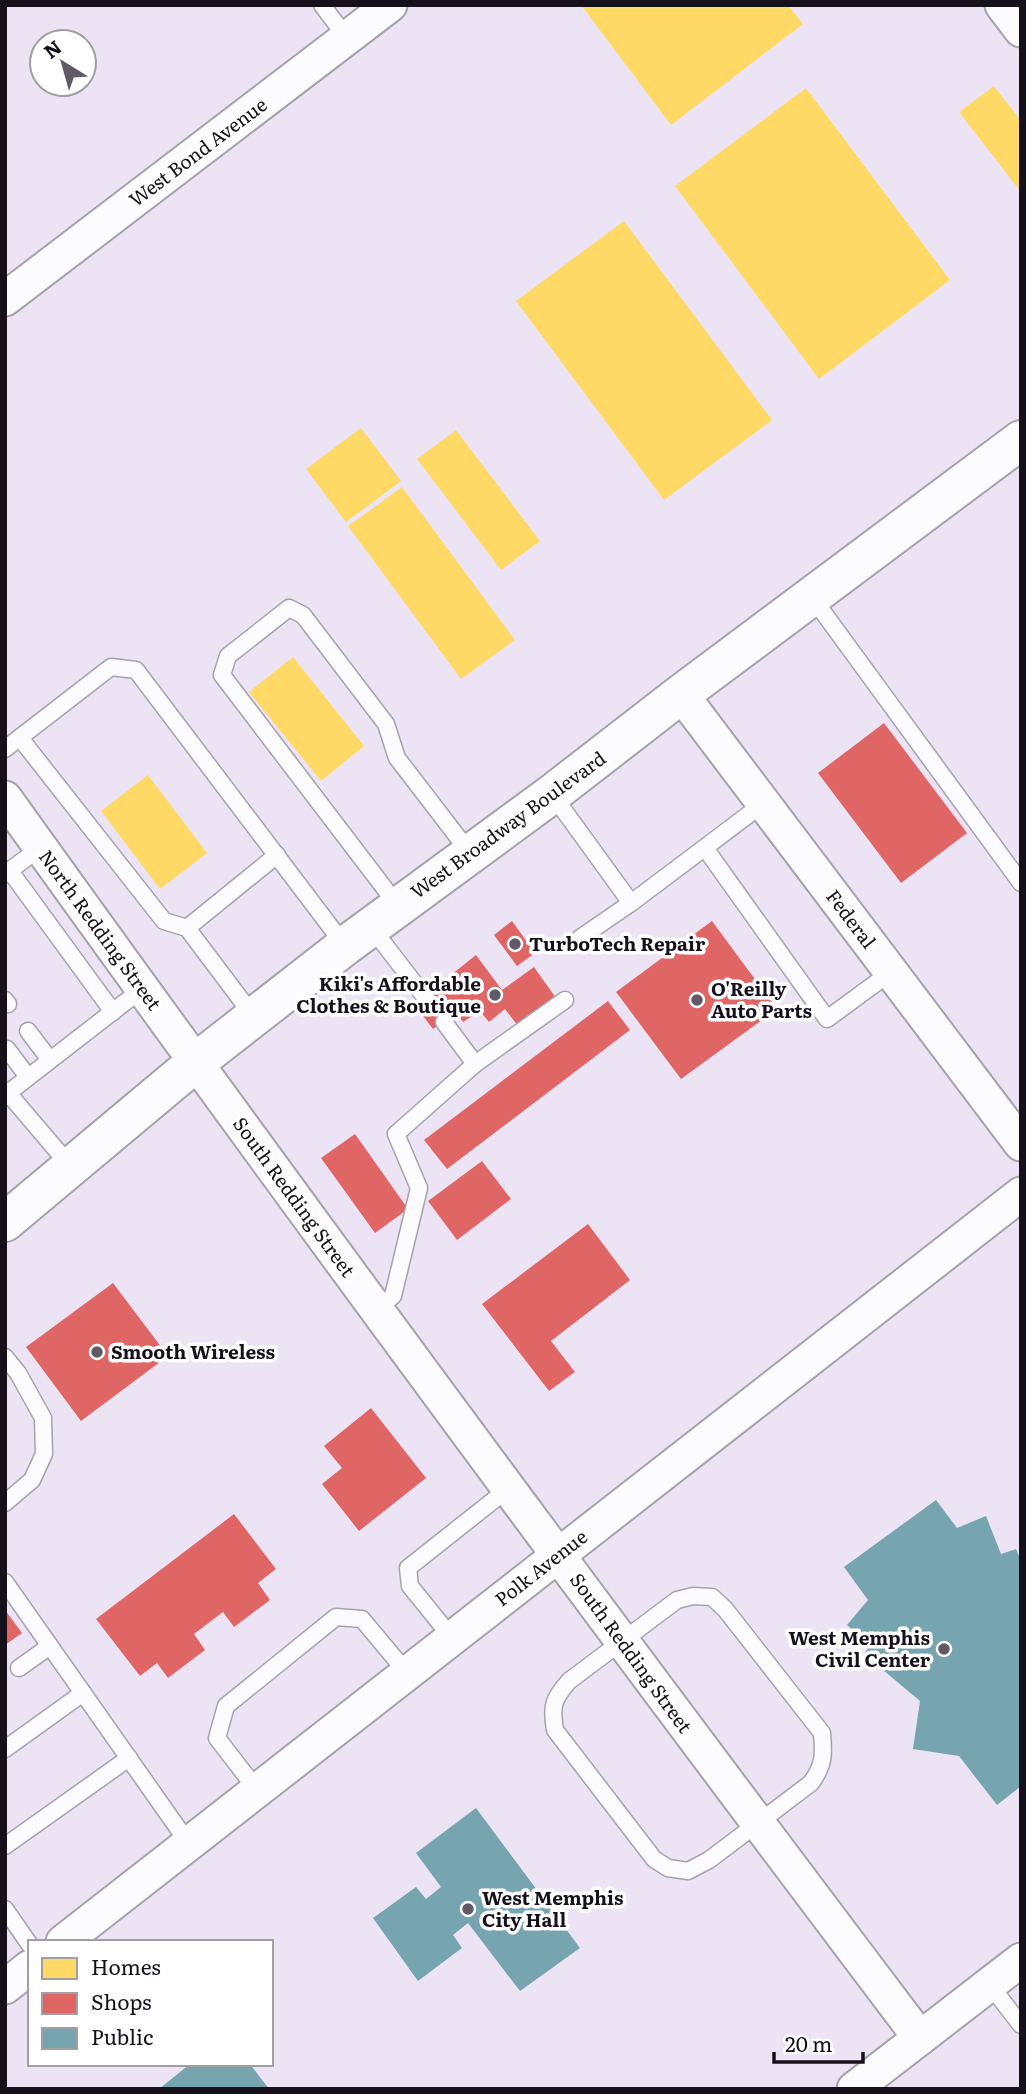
<svg xmlns="http://www.w3.org/2000/svg" width="1026" height="2094" viewBox="0 0 1026 2094" font-family="Literata,serif">
	<style>
		.homes { fill: #ffd966 }
		.shops { fill: #e06666 }
		.public { fill: #76a5af }
		.lines { fill: none; stroke-linecap: round; stroke-linejoin: round }
		.lane-casing { stroke: #a7a1ac; stroke-width: 19 }
		.street-casing { stroke: #a7a1ac; stroke-width: 37 }
		.primary-casing { stroke: #a7a1ac; stroke-width: 42 }
		.lane { stroke: #fcfbfd; stroke-width: 16 }
		.street { stroke: #fcfbfd; stroke-width: 33 }
		.primary { stroke: #fcfbfd; stroke-width: 38 }
		.poi-dot { fill: #615a66; stroke: #fff; stroke-width: 2.5 }
		.labels { text-anchor: middle; stroke-width: 7; stroke-linejoin: round; paint-order: stroke }
		.street-label { font-size: 19px; fill: #16101a; stroke: #fff }
		.poi-label { font-size: 19px; font-weight: bold; fill: #16101a; stroke: #fff; text-anchor: start }
	</style>
	<rect width="100%" height="100%" fill="#ece4f4"/>
	<g class="homes">
		<path d="M 581,5 L 788,5 L 803,24 L 671,125 Z"/>
		<path d="M 994,86 L 1021,121 L 1021,192 L 959,112 Z"/>
		<path d="M 806,88 L 950,280 L 819,379 L 675,186 Z"/>
		<path d="M 624,221 L 772,420 L 664,500 L 516,301 Z"/>
		<path d="M 361,428 L 401,481 L 346,522 L 306,469 Z"/>
		<path d="M 456,430 L 540,541 L 501,570 L 417,459 Z"/>
		<path d="M 402,487 L 515,640 L 461,679 L 348,526 Z"/>
		<path d="M 293,657 L 364,746 L 321,781 L 249,692 Z"/>
		<path d="M 148,775 L 207,853 L 160,889 L 101,811 Z"/>
	</g>
	<g class="shops">
		<path d="M 884,723 L 967,833 L 901,883 L 818,773 Z"/>
		<path d="M 512,921 L 535,953 L 517,966 L 494,935 Z"/>
		<path d="M 712,921 L 777,1009 L 681,1079 L 616,992 Z"/>
		<path d="M 476,955 L 502,990 L 534,967 L 556,998 L 518,1026 L 505,1009 L 489,1022 L 480,1011 L 463,1022 L 456,1013 L 433,1029 L 417,1008 L 440,992 L 436,987 Z"/>
		<path d="M 608,1001 L 630,1030 L 447,1169 L 424,1140 Z"/>
		<path d="M 355,1134 L 408,1209 L 375,1233 L 321,1158 Z"/>
		<path d="M 482,1161 L 511,1199 L 457,1240 L 428,1201 Z"/>
		<path d="M 588,1224 L 630,1280 L 551,1341 L 575,1372 L 549,1391 L 482,1304 Z"/>
		<path d="M 113,1283 L 168,1356 L 81,1421 L 26,1347 Z"/>
		<path d="M 371,1408 L 426,1478 L 359,1531 L 322,1484 L 342,1468 L 324,1446 Z"/>
		<path d="M 234,1514 L 276,1569 L 258,1583 L 270,1600 L 234,1627 L 223,1612 L 194,1634 L 205,1650 L 168,1678 L 157,1663 L 140,1676 L 96,1619 Z"/>
		<path d="M 5,1610 L 22,1633 L 5,1645 Z"/>
	</g>
	<g class="public">
		<path d="M 936,1500 L 957,1528 L 986,1516 L 1001,1554 L 1016,1549 L 1021,1561 L 1021,1786 L 997,1805 L 959,1756 L 913,1749 L 920,1701 L 864,1654 L 871,1645 L 847,1625 L 868,1600 L 844,1567 Z"/>
		<path d="M 476,1808 L 580,1948 L 520,1991 L 468,1923 L 453,1935 L 462,1948 L 418,1981 L 373,1918 L 416,1887 L 426,1899 L 441,1887 L 416,1853 Z"/>
		<path d="M 190,2064 L 250,2064 L 269,2089 L 159,2089 Z"/>
	</g>
	<g class="lines">
		<defs>
			<g id="lane">
				<path d="M 322,5 L 347,38"/>
				<path d="M 812,597 L 1021,883"/>
				<path d="M 20,738 L 164,921 L 187,928 L 254,1017"/>
				<path d="M 5,749 L 111,667 L 136,670 L 345,946"/>
				<path d="M 552,794 L 631,903 L 764,803"/>
				<path d="M 705,848 L 827,1019 L 891,972"/>
				<path d="M 10,871 L 113,1012"/>
				<path d="M 5,874 L 41,847"/>
				<path d="M 398,906 L 222,675 L 228,656 L 289,608 L 303,615 L 386,724 L 397,758 L 470,853"/>
				<path d="M 371,927 L 428,1001"/>
				<path d="M 187,928 L 277,855"/>
				<path d="M 580,938 L 631,903"/>
				<path d="M 5,1000 L 8,1004"/>
				<path d="M 28,1031 L 50,1060"/>
				<path d="M 7,1049 L 28,1077"/>
				<path d="M 475,1064 L 565,1000"/>
				<path d="M 5,1090 L 8,1093 L 142,989"/>
				<path d="M 5,1095 L 8,1093 L 71,1167"/>
				<path d="M 376,1309 L 393,1296 L 419,1188 L 396,1134 L 475,1064 L 444,1022"/>
				<path d="M 5,1357 L 18,1373 L 43,1418 L 44,1454 L 32,1480 L 5,1503"/>
				<path d="M 5,1582 L 189,1844"/>
				<path d="M 693,1596 L 712,1597 L 725,1609 L 822,1733 C 824,1755 824,1765 811,1783 L 709,1860 L 688,1871 L 668,1868 L 654,1859 L 555,1730 C 551,1706 553,1699 569,1681 L 677,1600 Z"/>
				<path d="M 452,1638 L 410,1586 L 408,1568 L 509,1488"/>
				<path d="M 19,1668 L 50,1646"/>
				<path d="M 5,1749 L 83,1693"/>
				<path d="M 257,1790 L 217,1738 L 226,1706 L 336,1617 L 362,1619 L 407,1673"/>
				<path d="M 5,1846 L 129,1758"/>
				<path d="M 5,1909 L 30,1945"/>
				<path d="M 990,1985 L 1021,2025"/>
			</g>
			<g id="street">
				<path d="M 1002,5 L 1021,30"/>
				<path d="M 5,299 L 390,5"/>
				<path d="M 681,694 L 1021,1144"/>
				<path d="M 5,798 C 304,1215 610,1628 920,2038"/>
				<path d="M 63,1942 L 1021,1194"/>
				<path d="M 5,1987 L 30,1967"/>
				<path d="M 854,2089 L 1021,1960"/>
			</g>
			<path id="primary" d="M 5,1222 L 195,1063 L 345,946 L 552,794 L 681,694 L 1021,440"/>
		</defs>
		<use href="#lane" class="lane-casing"/>
		<use href="#street" class="street-casing"/>
		<use href="#primary" class="primary-casing"/>
		<use href="#lane" class="lane"/>
		<use href="#street" class="street"/>
		<use href="#primary" class="primary"/>
	</g>
	<g class="poi-dot">
		<circle cx="515" cy="944" r="7"/>
		<circle cx="495" cy="995" r="7"/>
		<circle cx="697" cy="1000" r="7"/>
		<circle cx="97" cy="1352" r="7"/>
		<circle cx="944" cy="1649" r="7"/>
		<circle cx="468" cy="1909" r="7"/>
	</g>
	<g class="labels">
		<g class="street-label">
			<text transform="translate(198 152) rotate(-37)" y="7">West Bond Avenue</text>
			<text transform="translate(508 825) rotate(-36)" y="7">West Broadway Boulevard</text>
			<text transform="translate(851 919) rotate(53)" y="7">Federal</text>
			<text transform="translate(100 930) rotate(54)" y="7">North Redding Street</text>
			<text transform="translate(294 1197) rotate(54)" y="7">South Redding Street</text>
			<text transform="translate(541 1568) rotate(-38)" y="7">Polk Avenue</text>
			<text transform="translate(631 1653) rotate(54)" y="7">South Redding Street</text>
		</g>
		<g class="poi-label">
			<text x="529" y="951">TurboTech Repair</text>
			<text x="481" y="991" text-anchor="end">Kiki's Affordable<tspan x="481" dy="22">Clothes &amp; Boutique</tspan></text>
			<text x="711" y="996">O'Reilly<tspan x="711" dy="22">Auto Parts</tspan></text>
			<text x="111" y="1359">Smooth Wireless</text>
			<text x="930" y="1645" text-anchor="end">West Memphis<tspan x="930" dy="22">Civil Center</tspan></text>
			<text x="482" y="1905">West Memphis<tspan x="482" dy="22">City Hall</tspan></text>
		</g>
	</g>
	<rect width="1026" height="2094" fill="none" stroke="#16101a" stroke-width="14"/>
	<rect x="28" y="1940" width="245" height="126" fill="#ffffff" stroke="#a29fa3" stroke-width="2"/>
	<rect x="42" y="1958" width="35" height="21" fill="#ffd966" stroke="#a29fa3" stroke-width="2"/>
	<text x="91" y="1975" font-size="21" fill="#16101a">Homes</text>
	<rect x="42" y="1993" width="35" height="21" fill="#e06666" stroke="#a29fa3" stroke-width="2"/>
	<text x="91" y="2010" font-size="21" fill="#16101a">Shops</text>
	<rect x="42" y="2028" width="35" height="21" fill="#76a5af" stroke="#a29fa3" stroke-width="2"/>
	<text x="91" y="2045" font-size="21" fill="#16101a">Public</text>
	<g transform="translate(63 63) rotate(323)"><circle r="33" fill="#ffffff" stroke="#a29fa3" stroke-width="2"/>
	<path d="M0-5L12 26L0 18L-12 26Z" fill="#615a66"/>
	<text y="-10" font-size="19" font-weight="bold" text-anchor="middle" fill="#16101a">N</text>
	</g>
	<path d="M774 2052v10h89v-10" fill="none" stroke="#16101a" stroke-width="3.5"/>
	<text x="785" y="2052" font-size="21" fill="#16101a" stroke="#ffffff" stroke-width="5" paint-order="stroke">20 m</text>
</svg>
